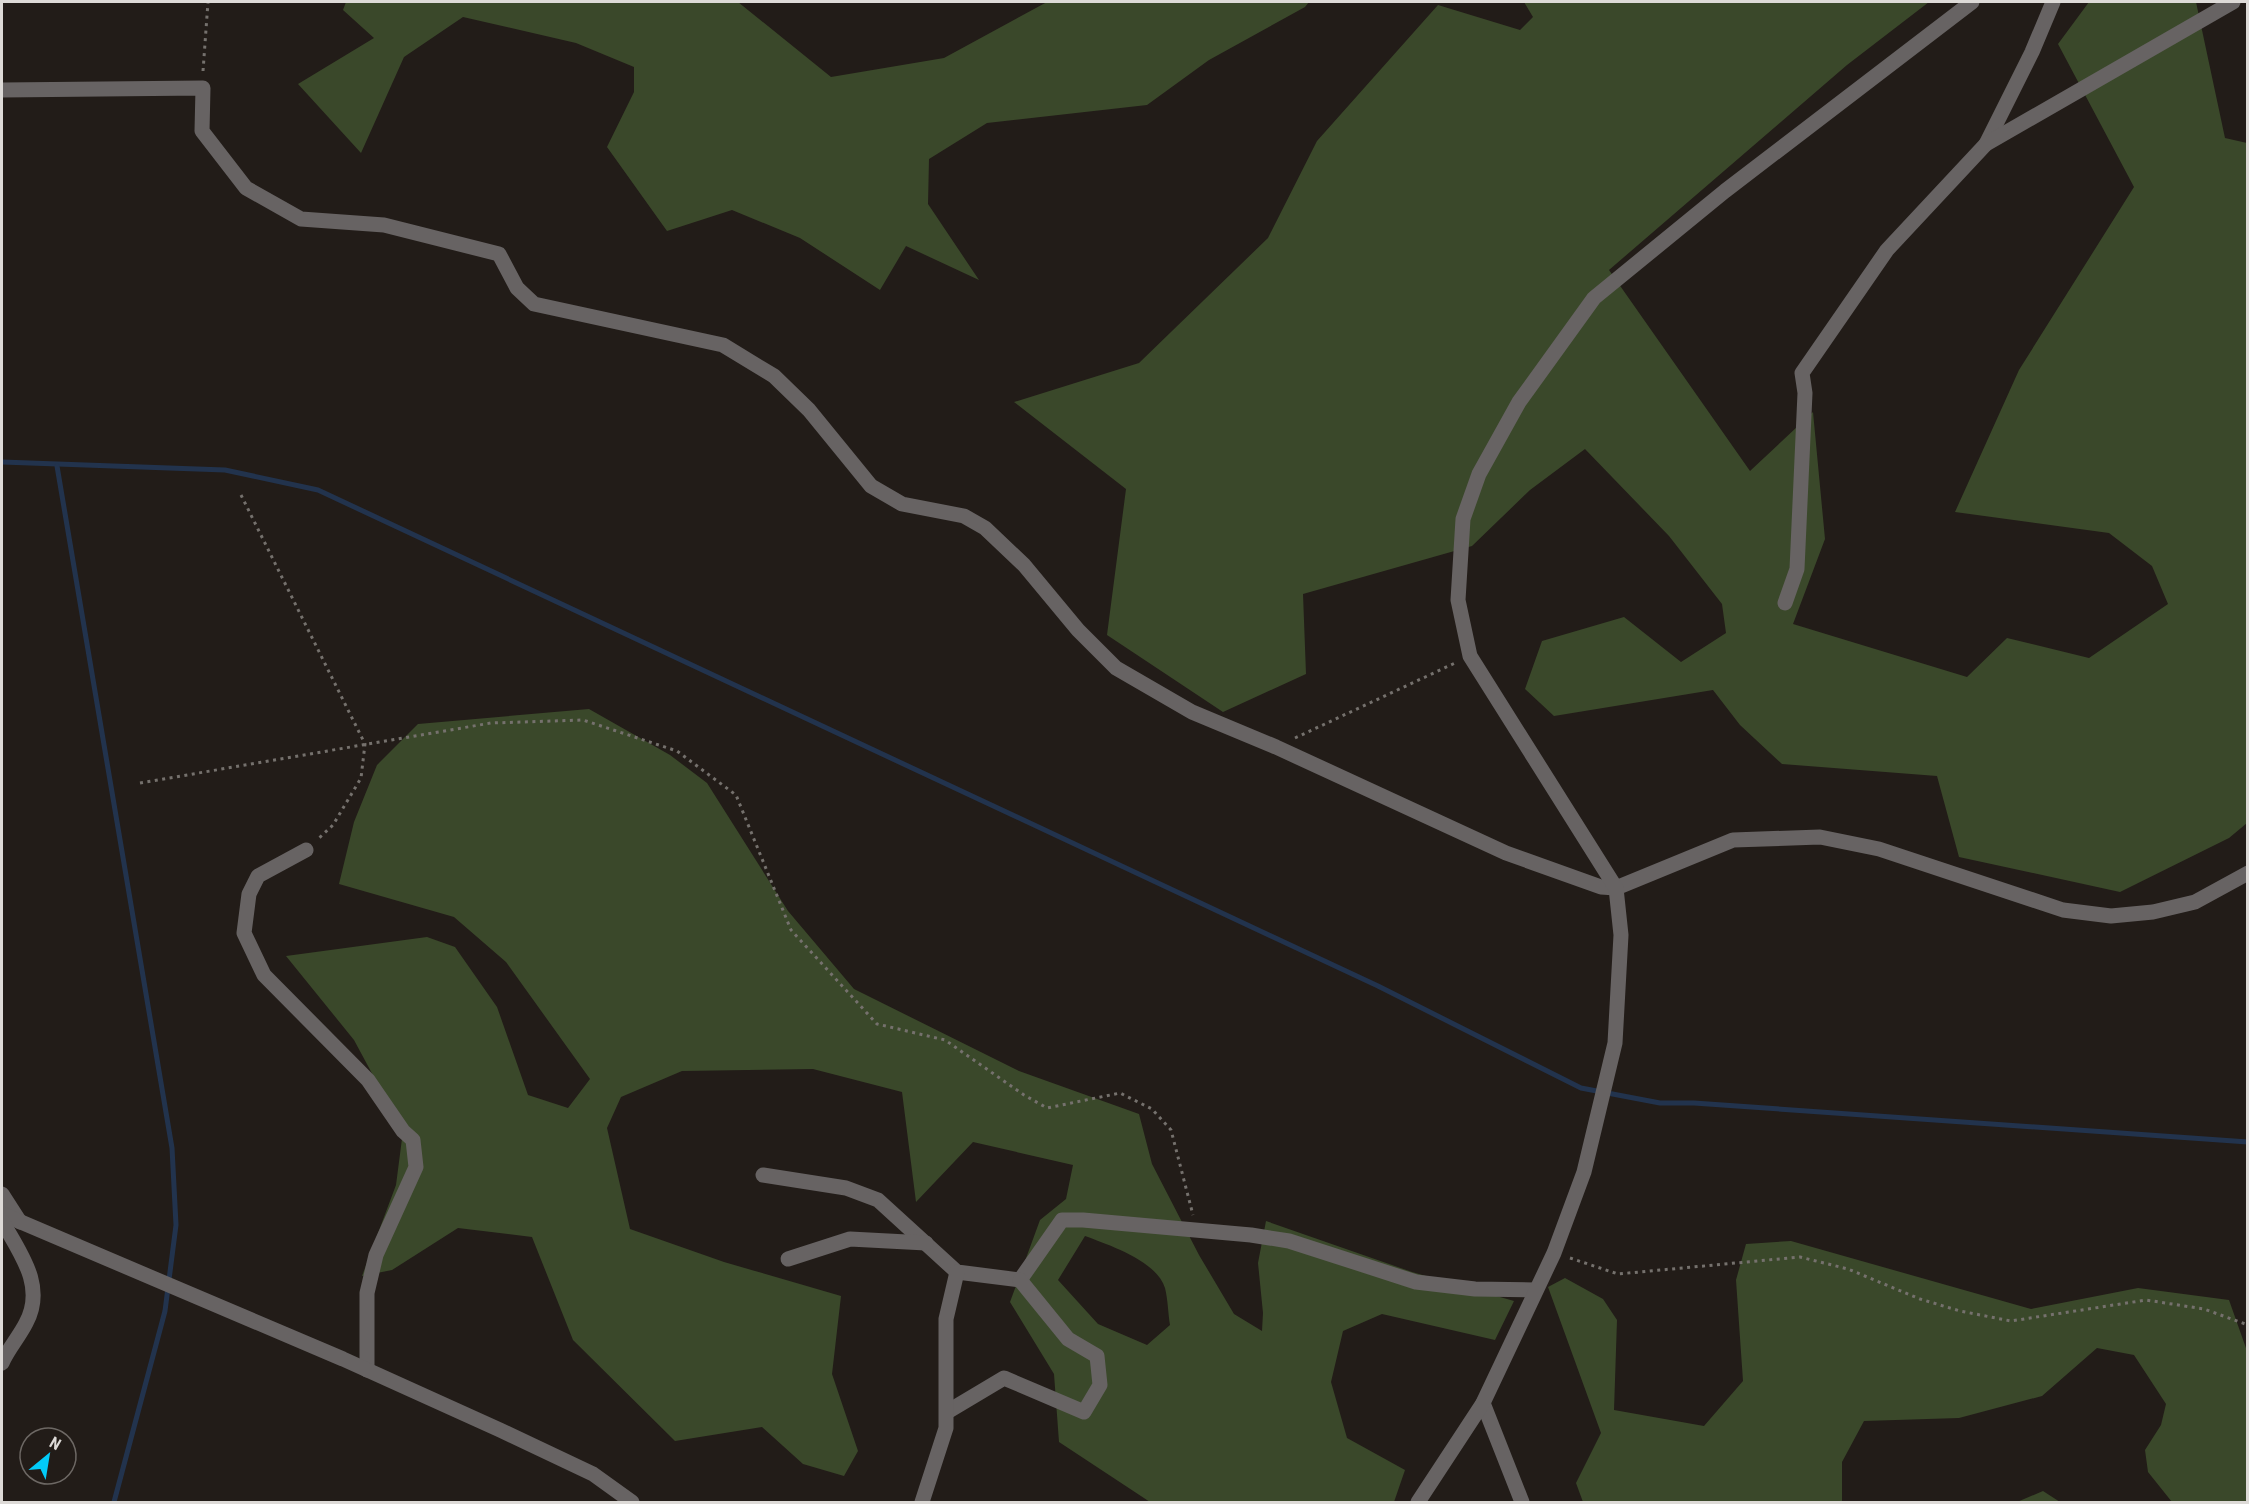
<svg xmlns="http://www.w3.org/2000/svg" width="2249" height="1504" viewBox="0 0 2249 1504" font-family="'Roboto Condensed',sans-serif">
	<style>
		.forest { fill: #3a482a; fill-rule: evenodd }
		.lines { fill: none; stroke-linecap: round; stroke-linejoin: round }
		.stream { stroke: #22334d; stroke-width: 5 }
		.path { stroke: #75716d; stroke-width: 3; stroke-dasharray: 3 4.5; stroke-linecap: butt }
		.minor { stroke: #676363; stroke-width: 15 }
	</style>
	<rect width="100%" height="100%" fill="#221c18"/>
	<g class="forest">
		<path d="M 346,2 L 738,2 L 831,77 L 944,58 L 1047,2 L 1309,2 L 1305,7 L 1209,60 L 1147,105 L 987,123 L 929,159 L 928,204 L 979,280 L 906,246 L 880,290 L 800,238 L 732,210 L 667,231 L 607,147 L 634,92 L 634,67 L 576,43 L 463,17 L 404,57 L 361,153 L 298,84 L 374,38 L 343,10 Z"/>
		<path d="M 1524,2 L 1929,2 L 1847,65 L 1609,270 L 1750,471 L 1813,412 L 1825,539 L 1793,624 L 1967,677 L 2007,638 L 2089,658 L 2168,604 L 2152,566 L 2109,533 L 1955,512 L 2019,370 L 2134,187 L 2058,44 L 2089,2 L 2196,2 L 2225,138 L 2247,143 L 2247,823 L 2229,838 L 2120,892 L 1959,857 L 1937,776 L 1782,764 L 1740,725 L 1713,690 L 1554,716 L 1525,689 L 1542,641 L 1624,617 L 1681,662 L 1726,633 L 1722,604 L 1669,536 L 1585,449 L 1530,490 L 1472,546 L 1303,594 L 1306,674 L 1223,712 L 1107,635 L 1126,489 L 1014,402 L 1139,363 L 1268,238 L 1317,141 L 1438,5 L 1520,30 L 1533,17 Z"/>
		<path d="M 589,709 L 670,755 L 707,783 L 788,911 L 854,989 L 1019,1071 L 1139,1114 L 1152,1164 L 1199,1255 L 1234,1314 L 1262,1331 L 1263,1313 L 1258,1263 L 1266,1221 L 1412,1272 L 1514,1301 L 1495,1340 L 1382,1314 L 1343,1331 L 1331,1382 L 1347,1438 L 1405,1470 L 1394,1502 L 1150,1502 L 1059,1442 L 1054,1374 L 1010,1302 L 1040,1220 L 1066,1199 L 1073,1165 L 973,1142 L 916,1202 L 902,1092 L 813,1069 L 682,1071 L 621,1097 L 607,1128 L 630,1229 L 724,1262 L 841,1296 L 832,1374 L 858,1451 L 844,1476 L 803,1464 L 762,1427 L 675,1441 L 573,1340 L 532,1237 L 458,1228 L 392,1270 L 362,1276 L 396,1185 L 403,1131 L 354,1040 L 286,956 L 427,937 L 455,947 L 497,1007 L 528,1095 L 568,1108 L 590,1079 L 506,962 L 454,917 L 339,884 L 354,822 L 377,765 L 418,724 ZM 1085,1236 C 1109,1245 1157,1261 1165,1288 C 1168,1300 1168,1313 1170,1325 L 1147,1345 L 1098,1324 L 1058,1280 Z"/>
		<path d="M 1791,1241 L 2031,1309 L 2138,1288 L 2229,1300 L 2247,1351 L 2247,1502 L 2172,1502 L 2148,1472 L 2145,1450 L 2161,1425 L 2166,1404 L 2134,1355 L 2097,1348 L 2042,1396 L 1959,1418 L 1864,1421 L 1842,1462 L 1842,1502 L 1583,1502 L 1576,1483 L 1601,1433 L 1548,1287 L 1565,1278 L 1603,1299 L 1617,1320 L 1614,1410 L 1704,1426 L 1743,1381 L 1736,1280 L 1746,1244 Z"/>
		<path d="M 2043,1491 L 2060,1502 L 2017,1502 Z"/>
	</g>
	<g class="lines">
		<g class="stream">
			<path d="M 2,462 L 225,470 L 318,490 L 1378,986 L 1581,1088 L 1660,1103 L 1694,1103 L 2248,1142"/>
			<path d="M 57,466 L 172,1148 L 176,1225 L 165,1311 L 114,1502"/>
		</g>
		<g class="path">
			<path d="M 203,71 L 208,2"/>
			<path d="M 241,495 L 365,744 L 361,778 L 333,825 L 318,839"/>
			<path d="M 1295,738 L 1455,663"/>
			<path d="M 140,783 L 491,723 L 583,720 L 677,751 L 736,795 L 791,930 L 877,1024 L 945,1040 L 1024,1095 L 1047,1108 L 1120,1093 L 1152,1109 L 1171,1130 L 1193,1215"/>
			<path d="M 1570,1258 L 1618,1274 L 1800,1257 L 1848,1269 L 1920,1299 L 1960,1311 L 2011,1321 L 2146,1300 L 2204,1309 L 2248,1325"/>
		</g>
		<g class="minor">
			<path d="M 2,90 L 203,88 L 202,131 L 246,188 L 301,219 L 384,225 L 499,254 L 517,288 L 534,304 L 723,345 L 774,376 L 809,410 L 871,486 L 902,504 L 964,516 L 985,528 L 1024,565 L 1078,630 L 1116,668 L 1192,712 L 1276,747 L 1506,853 L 1601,887 L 1616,888 L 1733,840 L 1820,837 L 1879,849 L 2063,910 L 2111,916 L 2153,912 L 2195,902 L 2248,873"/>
			<path d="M 1986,144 L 2032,52 L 2053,2"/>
			<path d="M 1785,603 L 1797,569 L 1805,393 L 1802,373 L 1887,250 L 1986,144 L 2233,2"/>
			<path d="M 306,850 L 258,876 L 249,894 L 244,933 L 264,975 L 368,1080 L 403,1131 L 413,1140 L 416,1167 L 376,1255 L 367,1293 L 367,1370"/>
			<path d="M 763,1175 L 846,1188 L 878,1200 L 957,1272 L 1020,1280 L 1062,1220 L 1083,1220 L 1251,1235 L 1289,1241 L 1416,1282 L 1475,1289 L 1535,1290"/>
			<path d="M 2,1194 L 20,1222"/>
			<path d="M 2,1214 L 343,1359 L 500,1430 L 593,1474 L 632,1502"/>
			<path d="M 2,1221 C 20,1253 46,1286 26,1323 C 19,1337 8,1349 2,1363"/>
			<path d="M 788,1259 L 850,1239 L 926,1243"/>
			<path d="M 1483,1403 L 1522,1502"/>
			<path d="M 947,1412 L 1004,1378 L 1084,1412 L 1100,1385 L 1097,1356 L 1068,1339 L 1020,1280"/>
			<path d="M 922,1502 L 946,1428 L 946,1319 L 957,1272"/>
			<path d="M 1418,1502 L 1483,1403 L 1554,1253 L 1584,1172 L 1615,1043 L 1621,935 L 1616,888 L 1470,656 L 1458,600 L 1463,519 L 1479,474 L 1519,402 L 1594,298 L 1725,191 L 1972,2"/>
		</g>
	</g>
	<rect width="2249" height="1504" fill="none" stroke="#dddad7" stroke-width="6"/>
	<g transform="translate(48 1456) rotate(30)"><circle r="28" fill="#221c18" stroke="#6d6864" stroke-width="1.5"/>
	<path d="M0-4.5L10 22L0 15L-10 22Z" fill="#02cbf9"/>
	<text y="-9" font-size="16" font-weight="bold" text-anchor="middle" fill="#dddad7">N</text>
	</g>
</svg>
